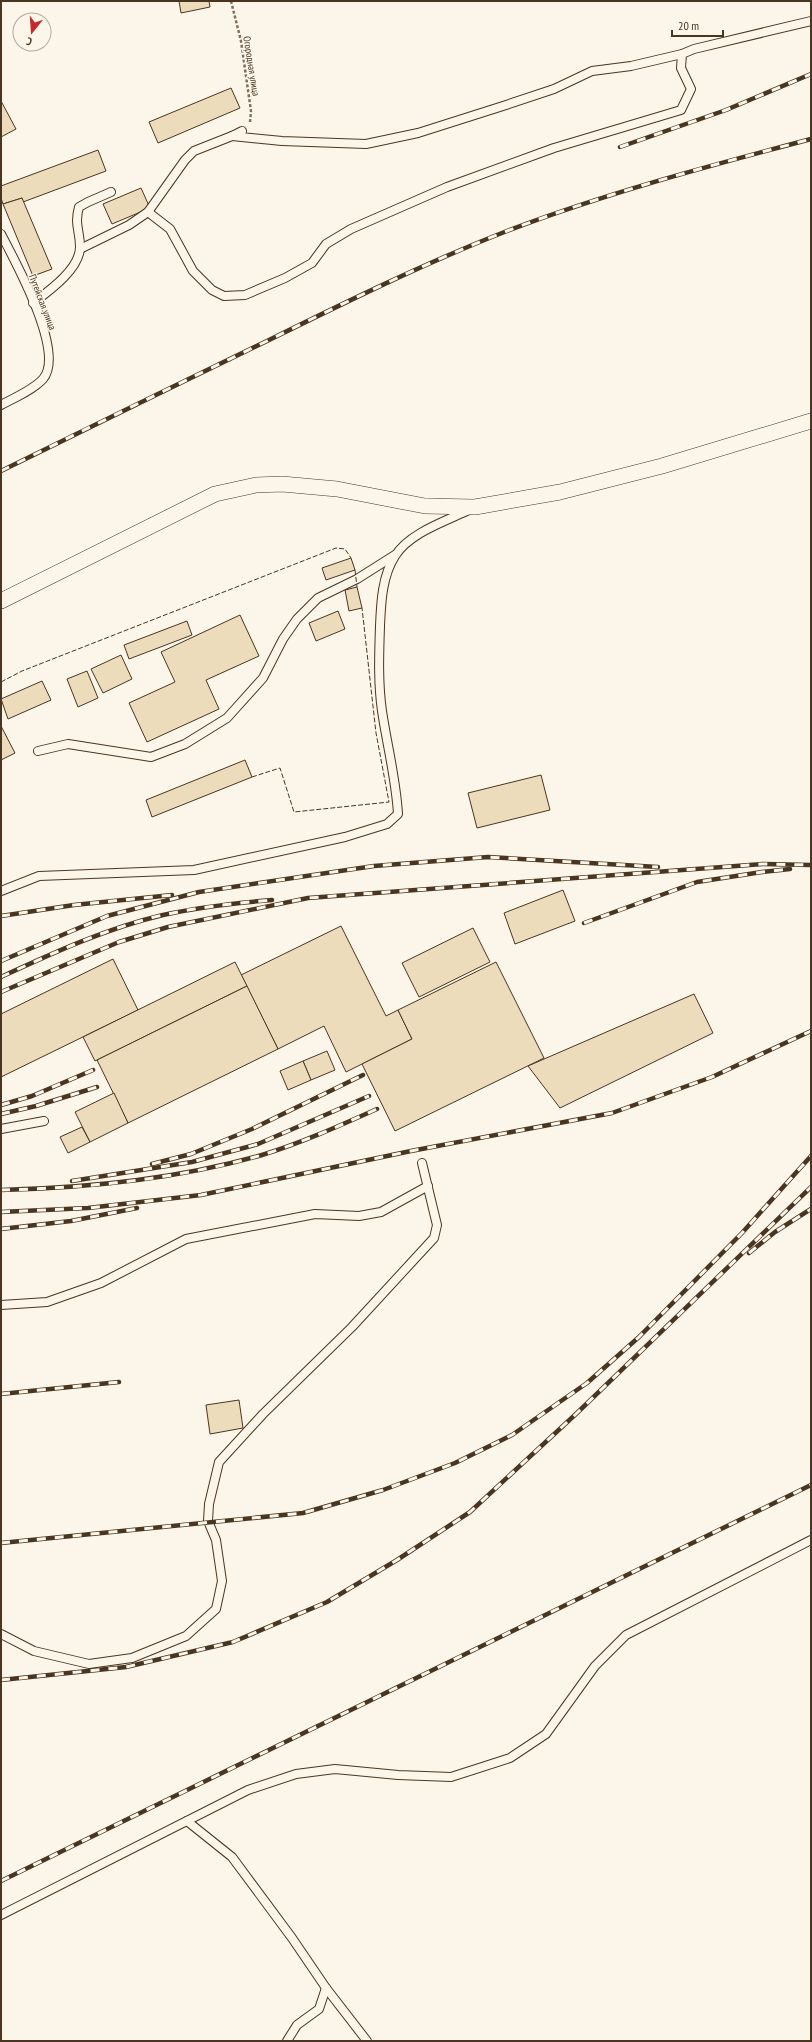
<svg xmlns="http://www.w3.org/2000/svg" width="812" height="2042" viewBox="0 0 812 2042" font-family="'PT Sans Narrow',sans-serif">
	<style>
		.building { fill: #ecdcbc; stroke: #4a3520 }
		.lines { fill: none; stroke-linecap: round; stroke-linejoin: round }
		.service-casing { stroke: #4a3520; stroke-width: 10 }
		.minor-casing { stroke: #4a3520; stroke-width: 16 }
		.path { stroke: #7f6f5c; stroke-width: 2.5; stroke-dasharray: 3 2; stroke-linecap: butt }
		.service { stroke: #fbf6e9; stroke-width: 8 }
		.minor { stroke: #fbf6e9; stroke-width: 15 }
		.rail-casing { stroke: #4a3520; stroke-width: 4.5 }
		.rail { stroke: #fbf6e9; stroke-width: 3; stroke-dasharray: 9; stroke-linecap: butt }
		.fence { stroke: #4a3520; stroke-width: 1; stroke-dasharray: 5 2; stroke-linecap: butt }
		.labels { text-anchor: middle; stroke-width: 3; stroke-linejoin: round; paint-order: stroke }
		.street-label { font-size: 10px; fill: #4a3520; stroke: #fbf6e9 }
	</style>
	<rect width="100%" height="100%" fill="#fbf6e9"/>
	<g class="building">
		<path d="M 179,1 L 209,1 L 210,7 L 181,13 Z"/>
		<path d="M 231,88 L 240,108 L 158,143 L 149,122 Z"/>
		<path d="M 1,101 L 16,129 L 1,137 Z"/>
		<path d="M 98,150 L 106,171 L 23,202 L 22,198 L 3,204 L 1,198 L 1,186 Z"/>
		<path d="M 141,188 L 150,208 L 112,224 L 103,204 Z"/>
		<path d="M 22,198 L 52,269 L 33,276 L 3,204 Z"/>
		<path d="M 351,558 L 355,570 L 326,580 L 322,568 Z"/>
		<path d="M 357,587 L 362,608 L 349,611 L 345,590 Z"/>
		<path d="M 338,611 L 345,629 L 316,641 L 309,623 Z"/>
		<path d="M 240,615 L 259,656 L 206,680 L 219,709 L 147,742 L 129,703 L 175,682 L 161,652 Z"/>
		<path d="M 187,621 L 192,635 L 129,659 L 124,645 Z"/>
		<path d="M 121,655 L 132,679 L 103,693 L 91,669 Z"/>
		<path d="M 87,671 L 98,698 L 78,707 L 67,679 Z"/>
		<path d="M 42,681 L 51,700 L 8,719 L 1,699 Z"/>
		<path d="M 1,726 L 15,753 L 1,760 Z"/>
		<path d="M 245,760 L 252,777 L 152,817 L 146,800 Z"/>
		<path d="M 541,775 L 550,810 L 477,828 L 468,793 Z"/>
		<path d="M 563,890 L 575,921 L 515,944 L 504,913 Z"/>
		<path d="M 341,926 L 386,1016 L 398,1010 L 412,1039 L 346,1072 L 324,1026 L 278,1049 L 241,975 Z"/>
		<path d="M 473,928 L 490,962 L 419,997 L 402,963 Z"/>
		<path d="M 113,959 L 138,1010 L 1,1077 L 1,1014 Z"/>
		<path d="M 235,962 L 247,986 L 95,1061 L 83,1037 Z"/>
		<path d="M 496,962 L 544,1058 L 395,1131 L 362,1064 L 412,1039 L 398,1010 Z"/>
		<path d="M 247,986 L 278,1049 L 128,1123 L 97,1060 Z"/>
		<path d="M 694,994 L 713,1033 L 560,1108 L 528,1066 Z"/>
		<path d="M 327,1051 L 335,1070 L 311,1080 L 303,1061 Z"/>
		<path d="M 303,1061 L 311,1080 L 288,1090 L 280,1071 Z"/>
		<path d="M 114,1093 L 128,1123 L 90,1142 L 75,1112 Z"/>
		<path d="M 82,1127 L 90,1142 L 68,1153 L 60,1137 Z"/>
		<path d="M 239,1400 L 243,1428 L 210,1434 L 206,1405 Z"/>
	</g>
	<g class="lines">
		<defs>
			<g id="service">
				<path d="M 242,131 L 232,136 L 282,141 L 366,144 L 418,133 L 503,106 L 554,89 L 592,71 L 631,66 L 682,54"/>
				<path d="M 148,212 L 170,229 L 193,271 L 212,290 L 224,296 L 245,295 L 285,278 L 312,263 L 326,244 L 351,229 L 447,187 L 554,148 L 681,110 L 691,89 L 681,68 L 682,54 L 694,49 L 811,21"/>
				<path d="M 1,234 C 15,261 66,353 43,379 C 33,390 14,398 1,405"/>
				<path d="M 80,249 L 129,225 L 148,212 L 185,160 L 194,151 L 232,136"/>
				<path d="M 33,303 C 49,291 80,269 80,247 C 80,230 74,225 79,207 L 88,202 L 111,192"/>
				<path d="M 38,751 L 68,744 L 151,757 L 185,744 L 227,718 L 263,678 L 283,639 L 297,619 L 318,598 L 357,579 L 395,555"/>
				<path d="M 1,891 L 39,876 L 194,870 L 345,837 L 387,824 L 398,814 C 396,779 387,745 382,711 C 378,683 379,655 380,626 C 381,603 382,576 395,556 C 409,533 446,521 469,510"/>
				<path d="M 1,1129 L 44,1121"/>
				<path d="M 1,1305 L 47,1302 L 101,1283 L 186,1239 L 315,1214 L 359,1216 L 381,1212 L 428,1186"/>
				<path d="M 1,1634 L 34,1651 L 89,1664 L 132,1658 L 186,1636 L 216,1609 L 222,1581 L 216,1540 L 208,1521 L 209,1504 L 219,1462 L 263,1414 L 352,1327 L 434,1238 L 437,1225 L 422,1163"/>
				<path d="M 187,1821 L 232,1857 L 292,1938 L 326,1988 L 367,2041"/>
				<path d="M 1,1915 L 248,1790 L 296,1774 L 335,1769 L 398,1775 L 451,1777 L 510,1758 L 546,1734 L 595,1666 L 626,1635 L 811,1540"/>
				<path d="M 287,2041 L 297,2025 L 319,2009 L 326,1988"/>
			</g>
			<path id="minor" d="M 1,601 L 215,494 L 256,485 L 282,484 L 337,489 L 425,506 L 475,507 L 560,492 L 662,466 L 811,421"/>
		</defs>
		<use href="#service" class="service-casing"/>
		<use href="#minor" class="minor-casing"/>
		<path class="path" d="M 231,1 L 241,41 L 251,111 L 250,122"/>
		<use href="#service" class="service"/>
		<use href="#minor" class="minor"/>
		<defs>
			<g id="rail">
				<path d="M 620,147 L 726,110 L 811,74"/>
				<path d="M 1,471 C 90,427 178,384 267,341 C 346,302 425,263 507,231 C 606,193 709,166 811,139"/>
				<path d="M 1,916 L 74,905 L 172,895"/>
				<path d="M 584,923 L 697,882 L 762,872 L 790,869"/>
				<path d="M 1,961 L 107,916 L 199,892 L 374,866 L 488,857 L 658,867"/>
				<path d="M 1,977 C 53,953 107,928 163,915 C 199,907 236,903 272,900"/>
				<path d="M 1,992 L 119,942 L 168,927 L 308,898 L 763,864 L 811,865"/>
				<path d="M 1,1105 L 32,1096 L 93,1070"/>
				<path d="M 1,1114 L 36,1106 L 97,1087"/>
				<path d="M 152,1164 L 191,1154 L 252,1129 L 363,1075"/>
				<path d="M 72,1181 L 192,1162 L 258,1144 L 369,1096"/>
				<path d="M 1,1190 C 88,1188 178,1179 262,1155 C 301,1143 339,1126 377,1109"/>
				<path d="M 1,1212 L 88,1208 L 201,1195 L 411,1151 L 612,1113 L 712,1077 L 811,1031"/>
				<path d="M 1,1229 L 71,1221 L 137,1208"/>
				<path d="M 749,1253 L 775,1232 L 811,1209"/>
				<path d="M 1,1394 L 119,1382"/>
				<path d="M 1,1543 L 303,1513 L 383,1490 L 455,1463 L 512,1435 L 587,1383 L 639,1337 L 742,1233 L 811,1156"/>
				<path d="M 1,1680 L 126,1667 L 233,1642 L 327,1602 L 397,1560 L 470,1512 L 577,1413 L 811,1187"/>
				<path d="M 1,1881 L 811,1485"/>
			</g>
		</defs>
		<use href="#rail" class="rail-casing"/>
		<use href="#rail" class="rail"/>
		<g class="fence">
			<path d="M 355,570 L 357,587"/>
			<path d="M 1,682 L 22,671 L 336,548 L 345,549 L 351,558"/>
			<path d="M 252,777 L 280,768 L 294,812 L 389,802 L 376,733 L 362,608"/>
		</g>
	</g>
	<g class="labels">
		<g class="street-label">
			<text transform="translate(252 66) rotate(81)" y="4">Огородная улица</text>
			<text transform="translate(43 302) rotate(69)" y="4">Путейская улица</text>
		</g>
	</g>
	<rect width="812" height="2042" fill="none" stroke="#4a3520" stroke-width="4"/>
	<g transform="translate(32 32) rotate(197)"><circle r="19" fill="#fbf6e9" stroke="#b4a999"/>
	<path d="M0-3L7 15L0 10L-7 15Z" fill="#c62828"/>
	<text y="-6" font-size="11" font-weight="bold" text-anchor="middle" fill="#4a3520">С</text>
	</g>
	<path d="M672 30v6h51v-6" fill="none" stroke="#4a3520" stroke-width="2"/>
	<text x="678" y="30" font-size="12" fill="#4a3520" stroke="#fbf6e9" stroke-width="3" paint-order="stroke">20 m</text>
</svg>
